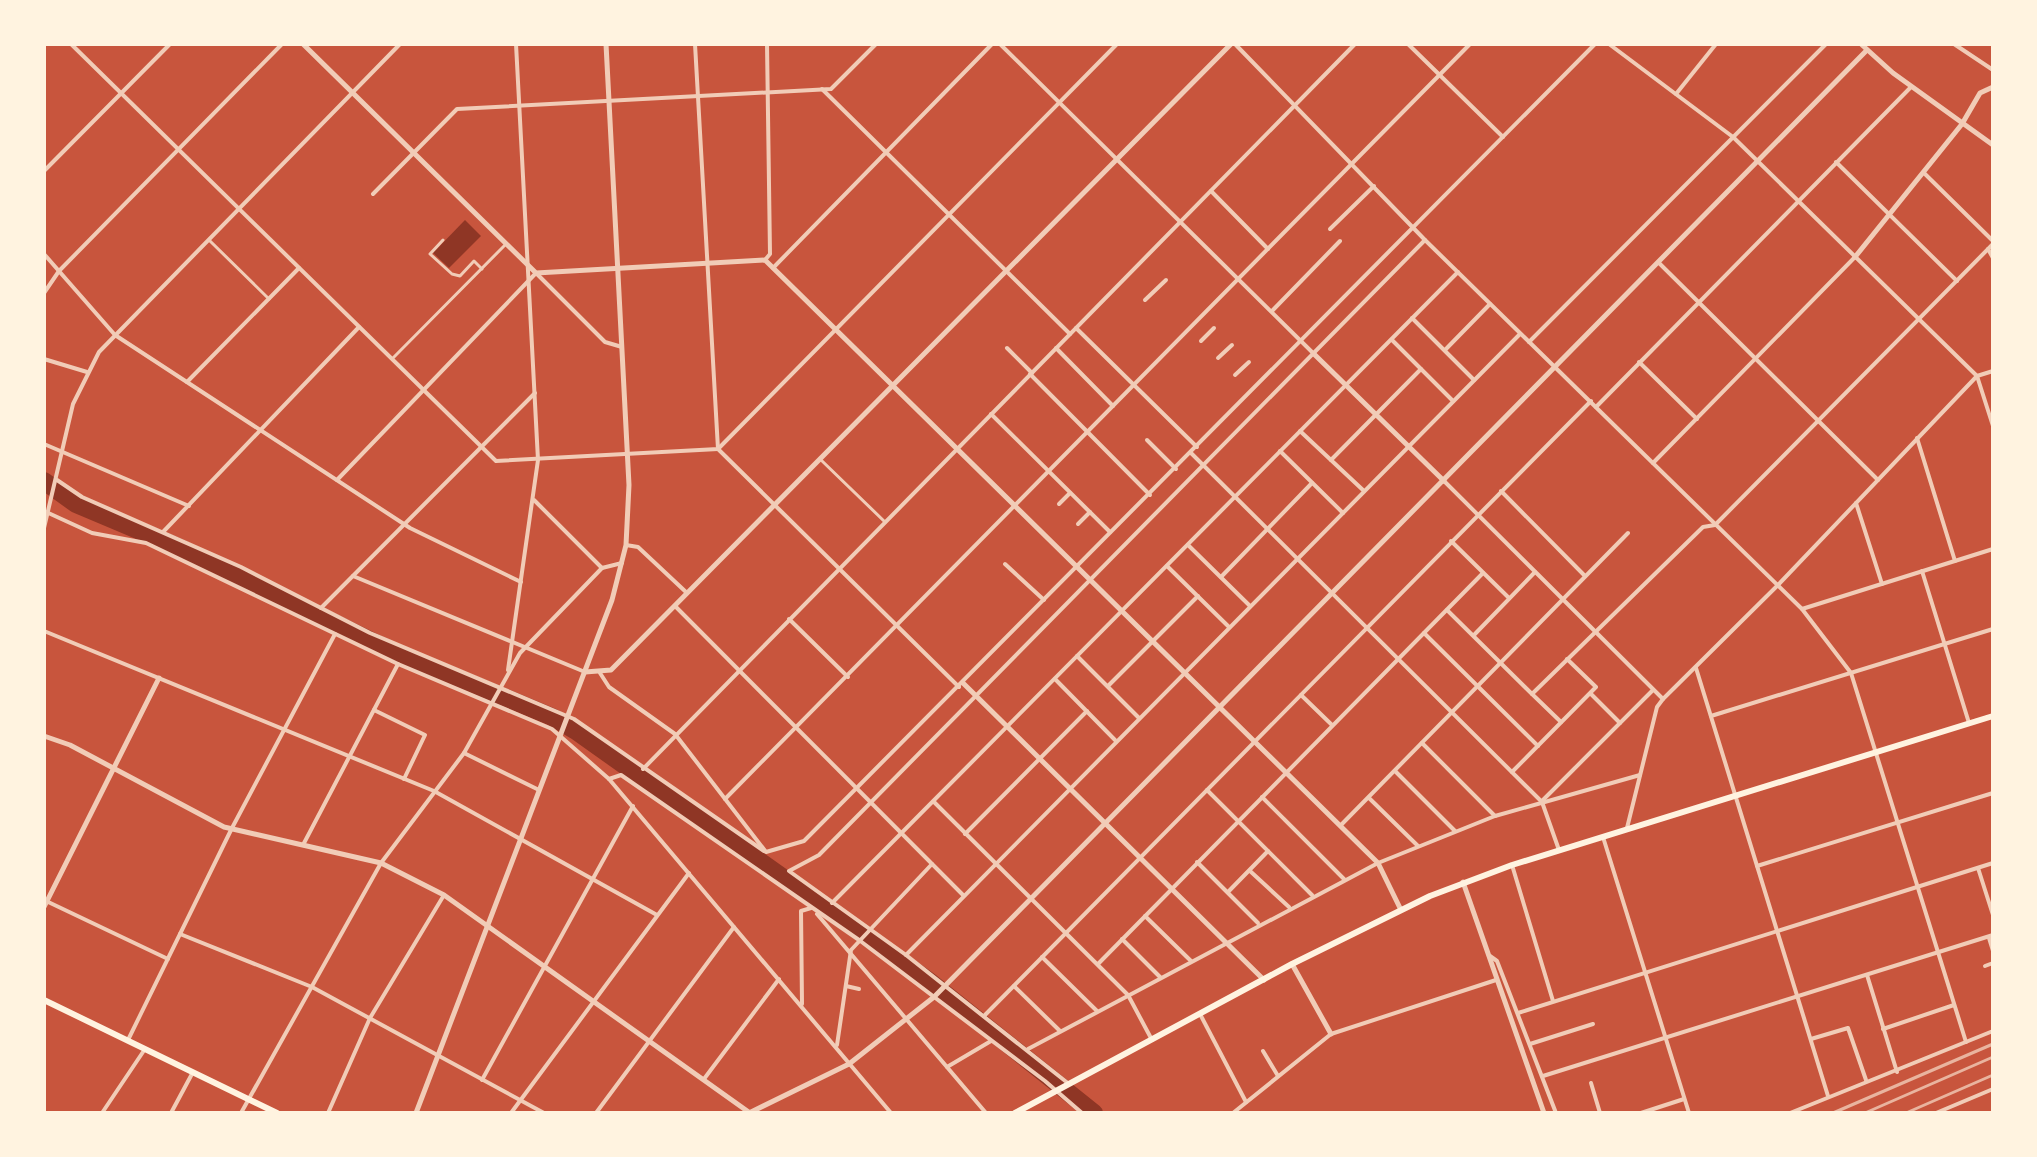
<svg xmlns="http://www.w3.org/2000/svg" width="2037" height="1157" viewBox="0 0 2037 1157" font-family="Barlow,sans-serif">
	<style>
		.water { fill: #8f3625 }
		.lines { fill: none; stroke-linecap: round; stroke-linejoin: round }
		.river { stroke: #8f3625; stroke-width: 18 }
		.pedestrian { stroke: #f1ccb7; stroke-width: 3 }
		.minor { stroke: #f1ccb7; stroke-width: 4 }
		.tertiary { stroke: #f1ccb7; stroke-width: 5 }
		.secondary { stroke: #fff3e0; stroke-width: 6 }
		.rail { stroke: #e9b49f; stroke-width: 3 }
	</style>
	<rect width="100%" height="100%" fill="#c8553d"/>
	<path class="water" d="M 465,220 L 481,236 L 449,268 L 433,253 Z"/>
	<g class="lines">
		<path class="river" d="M 44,481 L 76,504 L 178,547 L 390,650 L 552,717 L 576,731 L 929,981 L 1094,1113"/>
		<g class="pedestrian">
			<path d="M 209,240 L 269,299"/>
			<path d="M 443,240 L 430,254 L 452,274 L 460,276 L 474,261 L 482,269"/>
			<path d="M 392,359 L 505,245"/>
			<path d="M 820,459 L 885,522"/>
		</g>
		<g class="minor">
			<path d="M 71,44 L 496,461 L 718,449 L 1117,44"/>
			<path d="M 695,44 L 718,449 L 959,687"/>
			<path d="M 1000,44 L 1314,354"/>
			<path d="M 1235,44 L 1425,240 L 1802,609 L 1851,673 L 1966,1042"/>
			<path d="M 1408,44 L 1503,137"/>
			<path d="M 1609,44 L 1733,137 L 1977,376 L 1993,426"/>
			<path d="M 1954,44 L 1993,70"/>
			<path d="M 822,89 L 1070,334"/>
			<path d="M 1676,94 L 1716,44"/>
			<path d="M 1836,162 L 1957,281"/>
			<path d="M 44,171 L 170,44"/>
			<path d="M 1924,173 L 1993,241"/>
			<path d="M 1211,191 L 1268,249"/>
			<path d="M 373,194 L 457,109 L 831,89 L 876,44"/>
			<path d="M 1330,229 L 1374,186"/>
			<path d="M 1988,249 L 1993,258"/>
			<path d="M 44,254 L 115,335 L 410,528 L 521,582"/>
			<path d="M 765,260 L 770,254 L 767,44"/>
			<path d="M 1659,263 L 1878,480"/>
			<path d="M 773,268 L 992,44"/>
			<path d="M 44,293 L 59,271 L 282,44"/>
			<path d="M 1145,300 L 1166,280"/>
			<path d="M 1272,311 L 1340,241"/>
			<path d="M 1412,318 L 1474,380"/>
			<path d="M 1076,328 L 1197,447"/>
			<path d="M 1392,340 L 1453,401"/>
			<path d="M 1201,341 L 1214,328"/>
			<path d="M 1529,342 L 1826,44"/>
			<path d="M 1007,348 L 1032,373"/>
			<path d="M 1056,348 L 1113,406"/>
			<path d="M 1445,350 L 1490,304"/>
			<path d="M 1218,358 L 1232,345"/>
			<path d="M 44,359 L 87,372"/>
			<path d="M 1639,362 L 1697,419"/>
			<path d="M 1030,374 L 1150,495"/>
			<path d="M 1235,375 L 1249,362"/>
			<path d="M 187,382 L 299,268"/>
			<path d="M 1596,407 L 1911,87"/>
			<path d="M 991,414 L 1110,532"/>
			<path d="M 1300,431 L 1364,491"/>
			<path d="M 1917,438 L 1955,561"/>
			<path d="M 1147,440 L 1176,469"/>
			<path d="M 44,444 L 189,506"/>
			<path d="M 1280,451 L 1343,513"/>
			<path d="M 1191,453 L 1542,802 L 1559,850"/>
			<path d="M 1331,460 L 1421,369"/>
			<path d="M 1653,463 L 1855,257"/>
			<path d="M 57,480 L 82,497 L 241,567 L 370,633 L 574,719 L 764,851"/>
			<path d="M 337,480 L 536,273 L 605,342 L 622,347"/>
			<path d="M 1444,481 L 1663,699"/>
			<path d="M 1501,491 L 1585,576"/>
			<path d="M 534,500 L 602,568"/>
			<path d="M 1856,503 L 1882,584"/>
			<path d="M 1059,504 L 1070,493"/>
			<path d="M 44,511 L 92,533 L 146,543 L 398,664 L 552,729 L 609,779 L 891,1113"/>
			<path d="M 1078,524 L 1090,512"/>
			<path d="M 44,528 L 73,404 L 99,352 L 400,44"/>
			<path d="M 163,532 L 359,327"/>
			<path d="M 1451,541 L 1509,598"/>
			<path d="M 626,545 L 638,547 L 687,593"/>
			<path d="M 1188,545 L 1250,606"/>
			<path d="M 1005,564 L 1044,600"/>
			<path d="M 1167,566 L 1229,627"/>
			<path d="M 1922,571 L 1969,723"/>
			<path d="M 353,576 L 585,672"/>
			<path d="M 1221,577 L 1312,483"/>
			<path d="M 675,606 L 963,895"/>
			<path d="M 321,608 L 535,393"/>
			<path d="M 1802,609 L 1993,549"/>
			<path d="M 1447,610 L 1532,694 L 1703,527 L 1715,525 L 1993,244"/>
			<path d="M 789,619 L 848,677"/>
			<path d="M 44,631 L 434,791 L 657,915"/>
			<path d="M 1424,633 L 1538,746"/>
			<path d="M 1474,635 L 1535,572"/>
			<path d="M 1077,656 L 1139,718"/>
			<path d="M 1696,668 L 1828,1096"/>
			<path d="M 508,670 L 538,460 L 516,44"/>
			<path d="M 600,673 L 609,687 L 675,734 L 766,852 L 804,841 L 1595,44"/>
			<path d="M 1055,679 L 1115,740"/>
			<path d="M 1108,686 L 1198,596"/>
			<path d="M 1532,694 L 1561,722"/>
			<path d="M 1591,694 L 1620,723"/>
			<path d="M 1301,695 L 1332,725"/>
			<path d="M 374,710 L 425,735 L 404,779"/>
			<path d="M 1711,716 L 1993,629"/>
			<path d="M 1422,743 L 1495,816"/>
			<path d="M 464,753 L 539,790"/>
			<path d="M 643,769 L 1355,44"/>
			<path d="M 1395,771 L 1455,831"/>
			<path d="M 1512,772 L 1596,687 L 1567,659"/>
			<path d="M 609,779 L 621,775 L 859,940 L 1045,1081 L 1082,1113"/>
			<path d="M 1207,790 L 1312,895"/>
			<path d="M 1262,797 L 1344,879"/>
			<path d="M 1369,798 L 1418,846"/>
			<path d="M 725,799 L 1470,44"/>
			<path d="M 1542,801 L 1653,690"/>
			<path d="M 934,802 L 1128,995 L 1152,1040"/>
			<path d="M 1341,825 L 1628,533"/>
			<path d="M 1627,828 L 1657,707 L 1663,699 L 1777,586 L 1977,376 L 1993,371"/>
			<path d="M 965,834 L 1087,711"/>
			<path d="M 1603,837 L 1689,1113"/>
			<path d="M 303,845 L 398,664"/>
			<path d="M 1197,862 L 1258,923"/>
			<path d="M 1512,865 L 1553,1001"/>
			<path d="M 1757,866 L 1993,793"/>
			<path d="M 1978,868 L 1993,915"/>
			<path d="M 1250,871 L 1289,907"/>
			<path d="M 1228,892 L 1268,851"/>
			<path d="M 44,900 L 168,959"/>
			<path d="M 832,903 L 1458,272"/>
			<path d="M 817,914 L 986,1113"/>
			<path d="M 1145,916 L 1191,961"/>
			<path d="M 180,934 L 312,987 L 544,1113"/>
			<path d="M 1989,938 L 1993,951"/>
			<path d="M 1122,939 L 1160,977"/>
			<path d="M 906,955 L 1520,334"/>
			<path d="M 1490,956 L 1497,961 L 1556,1113"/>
			<path d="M 1042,957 L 1097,1011"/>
			<path d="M 1098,964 L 1483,573"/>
			<path d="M 1985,966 L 1993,963"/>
			<path d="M 1867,975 L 1897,1072"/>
			<path d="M 846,986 L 859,989"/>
			<path d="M 1014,986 L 1060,1031"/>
			<path d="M 802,1004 L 801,911 L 811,908"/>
			<path d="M 1518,1013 L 1993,863"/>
			<path d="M 1200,1014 L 1246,1102"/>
			<path d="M 984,1016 L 1591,401"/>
			<path d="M 1883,1029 L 1954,1005"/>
			<path d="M 1811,1039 L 1848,1028 L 1866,1080"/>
			<path d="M 128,1040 L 232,828 L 335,634"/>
			<path d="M 1530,1044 L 1593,1024"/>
			<path d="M 837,1045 L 851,950 L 932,864"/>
			<path d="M 1028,1049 L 1378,863 L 1495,816 L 1640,775"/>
			<path d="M 1263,1051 L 1278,1076"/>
			<path d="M 947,1067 L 991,1041"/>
			<path d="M 1543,1076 L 1993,935"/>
			<path d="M 704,1079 L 779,979"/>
			<path d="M 482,1080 L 633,806"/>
			<path d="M 1591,1083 L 1600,1113"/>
			<path d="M 1069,1084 L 906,955 L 789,871 L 819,855 L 1425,240"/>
			<path d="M 102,1113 L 145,1049"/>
			<path d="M 171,1113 L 193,1072"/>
			<path d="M 241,1113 L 381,863 L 464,753 L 520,653 L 602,568 L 622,563"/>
			<path d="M 328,1113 L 370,1018 L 444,895"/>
			<path d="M 511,1113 L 689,873"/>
			<path d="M 596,1113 L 734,927"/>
			<path d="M 1233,1113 L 1331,1034 L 1496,980"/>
			<path d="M 1641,1113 L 1684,1099"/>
			<path d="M 1790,1113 L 1993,1031"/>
			<path d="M 1936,1113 L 1993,1089"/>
		</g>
		<g class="tertiary">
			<path d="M 303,44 L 536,273 L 765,260 L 1378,863 L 1400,908"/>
			<path d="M 1861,44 L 1893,73 L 1993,145"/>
			<path d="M 1855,257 L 1962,124 L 1980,93 L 1993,87"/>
			<path d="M 1314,354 L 1444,481"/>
			<path d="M 585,672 L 611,670 L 1231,44"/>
			<path d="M 963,683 L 1264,980"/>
			<path d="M 44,736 L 70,745 L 224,827 L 381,863 L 444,895 L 750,1113"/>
			<path d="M 1463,882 L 1544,1113"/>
			<path d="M 44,907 L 159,678"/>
			<path d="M 1292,964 L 1331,1034"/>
			<path d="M 416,1113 L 612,600 L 626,545 L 629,485 L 606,44"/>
			<path d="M 749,1113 L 849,1064 L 934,997 L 1867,50"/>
		</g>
		<g class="secondary">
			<path d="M 44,1000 L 277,1113"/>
			<path d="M 1015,1113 L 1292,964 L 1430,896 L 1512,865 L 1993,716"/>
		</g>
		<g class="rail">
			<path d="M 1833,1113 L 1993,1044"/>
			<path d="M 1865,1113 L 1993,1057"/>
			<path d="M 1906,1113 L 1993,1075"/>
		</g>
	</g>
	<rect width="2037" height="1157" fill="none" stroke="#fff3e0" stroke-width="92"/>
</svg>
